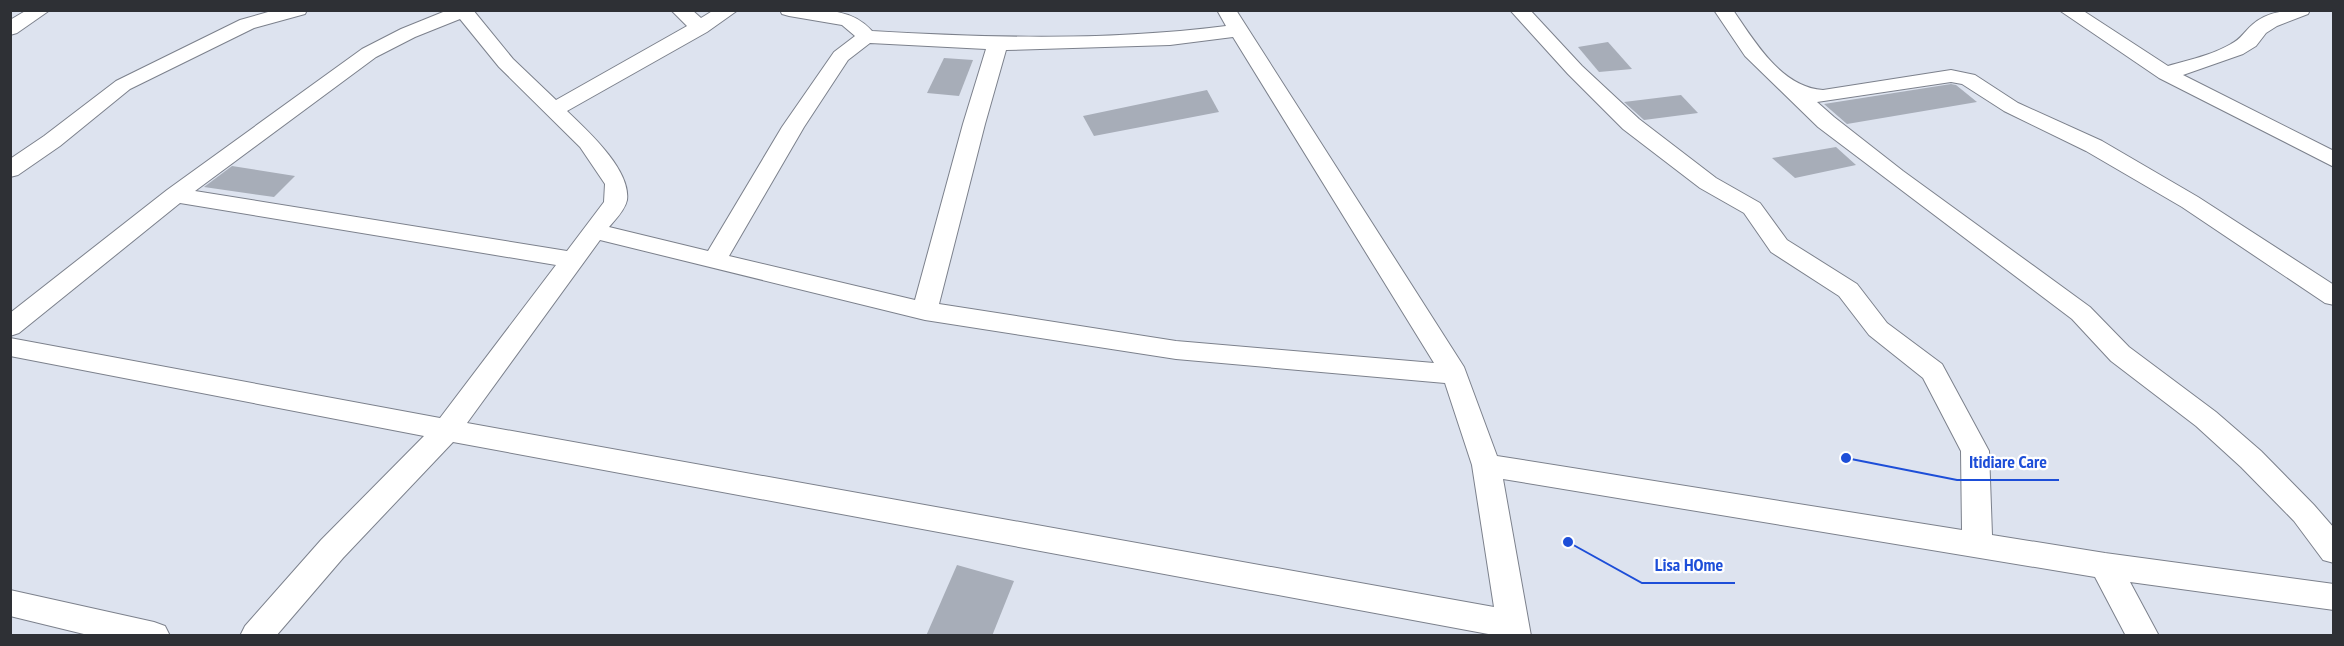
<svg xmlns="http://www.w3.org/2000/svg" width="2344" height="646" viewBox="0 0 2344 646" font-family="'PT Sans Narrow',sans-serif">
	<style>
		.building { fill: #a7adb8 }
		.lines { fill: none; stroke-linecap: round; stroke-linejoin: round }
		.street-casing { stroke: #7c818c; stroke-width: 2 }
		.street { fill: #fff; fill-rule: evenodd }
		.leader { fill: none; stroke: #1d4ed8; stroke-width: 2 }
		.callout-dot { fill: #1d4ed8; stroke: #fff; stroke-width: 2 }
		.callout-label { font-size: 18px; text-anchor: middle; font-weight: bold; fill: #1d4ed8; stroke: #fff; stroke-width: 4.5; stroke-linejoin: round; paint-order: stroke }
	</style>
	<rect width="100%" height="100%" fill="#dde3ef"/>
	<g class="building">
		<path d="M 1608,42 L 1632,69 L 1599,72 L 1578,47 Z"/>
		<path d="M 944,58 L 973,60 L 959,96 L 927,93 Z"/>
		<path d="M 1951,84 L 1956,85 L 1977,102 L 1847,124 L 1824,104 Z"/>
		<path d="M 1207,90 L 1219,112 L 1094,136 L 1083,116 Z"/>
		<path d="M 1681,95 L 1698,113 L 1644,120 L 1624,102 Z"/>
		<path d="M 1836,147 L 1856,165 L 1795,178 L 1772,158 Z"/>
		<path d="M 232,166 L 295,176 L 274,197 L 204,187 Z"/>
		<path d="M 957,565 L 1014,581 L 992,636 L 926,636 Z"/>
	</g>
	<g class="lines">
		<defs>
			<g id="street">
				<path d="M 27,10 L 50,10 L 17,33 L 10,35 L 10,20 Z"/>
				<path d="M 275,10 L 307,10 L 305,14 L 254,28 L 130,89 L 60,146 L 18,175 L 10,177 L 10,159 L 44,136 L 116,81 L 240,20 Z"/>
				<path d="M 448,10 L 473,10 L 513,59 L 556,100 L 687,26 L 671,10 L 692,10 L 701,18 L 714,10 L 738,10 L 707,32 L 567,111 C 588,131 631,170 627,200 C 625,210 615,220 609,227 L 708,251 L 782,127 L 834,52 L 855,36 L 842,25 L 789,16 L 782,14 L 780,10 C 812,10 849,5 872,31 C 990,38 1109,41 1226,26 L 1217,10 L 1236,10 L 1464,367 L 1497,456 L 1962,530 L 1961,451 L 1923,378 L 1869,335 L 1839,296 L 1771,252 L 1744,213 L 1700,188 L 1623,129 L 1568,74 L 1510,10 L 1530,10 L 1582,66 L 1639,119 L 1716,178 L 1760,203 L 1787,240 L 1857,284 L 1887,323 L 1942,364 L 1989,451 L 1992,535 L 2105,553 L 2334,584 L 2334,610 L 2130,582 L 2159,636 L 2126,636 L 2095,577 L 1503,479 L 1531,636 L 1499,636 L 453,442 L 343,558 L 276,636 L 240,636 L 245,626 L 321,540 L 424,436 L 10,356 L 10,338 L 440,418 L 556,265 L 180,203 L 19,333 L 10,336 L 10,313 L 167,190 L 362,49 L 401,29 ZM 460,19 L 499,67 L 580,147 L 605,184 L 604,202 L 567,251 L 195,191 L 376,57 L 415,37 ZM 1233,37 L 1434,363 L 1176,341 L 939,304 L 985,124 L 1006,50 L 1170,45 ZM 870,43 L 986,49 L 963,124 L 915,300 L 729,256 L 804,127 L 848,60 ZM 600,240 L 925,320 L 1176,359 L 1445,383 L 1472,465 L 1494,607 L 467,423 Z"/>
				<path d="M 1714,10 L 1733,10 C 1755,42 1781,87 1823,90 L 1951,70 L 1975,75 L 2018,103 L 2102,141 L 2198,197 L 2334,285 L 2334,305 L 2325,303 L 2182,207 L 2086,151 L 2004,111 L 1962,84 L 1951,82 L 1817,102 L 1834,117 L 1903,171 L 2090,307 L 2129,347 L 2216,412 L 2261,451 L 2314,505 L 2334,528 L 2334,563 L 2323,560 L 2294,521 L 2241,467 L 2196,426 L 2111,361 L 2072,319 L 1818,127 L 1745,56 Z"/>
				<path d="M 2059,10 L 2082,10 L 2168,66 C 2189,60 2212,55 2231,44 C 2241,39 2244,32 2252,25 C 2268,10 2290,10 2310,10 L 2308,14 L 2277,26 L 2266,33 L 2256,46 L 2243,54 L 2183,75 L 2334,151 L 2334,167 L 2159,78 Z"/>
				<path d="M 10,590 L 154,622 L 165,626 L 170,636 L 92,636 L 10,616 Z"/>
			</g>
		</defs>
		<use href="#street" class="street-casing"/>
		<use href="#street" class="street"/>
	</g>
	<path class="leader" d="M1846 458L1957 480H2059M1568 542L1642 583H1735"/>
	<g class="callout-dot">
		<circle cx="1846" cy="458" r="6"/>
		<circle cx="1568" cy="542" r="6"/>
	</g>
	<g class="callout-label">
		<text x="2008" y="468">Itidiare Care</text>
		<text x="1689" y="571">Lisa HOme</text>
	</g>
	<rect width="2344" height="646" fill="none" stroke="#2e3035" stroke-width="24"/>
</svg>
